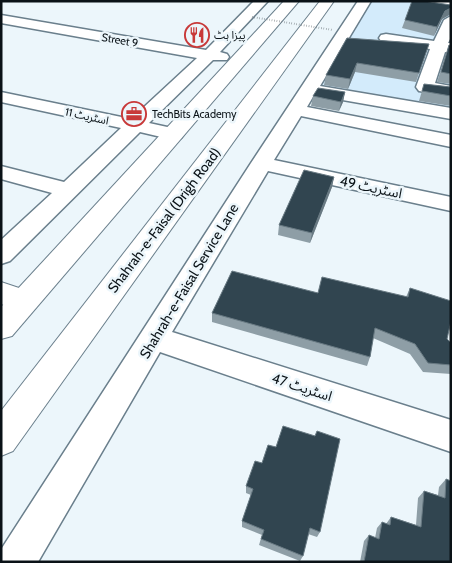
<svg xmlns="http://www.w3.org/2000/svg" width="452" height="563" viewBox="0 0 452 563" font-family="Cabin,'Noto Sans Arabic',sans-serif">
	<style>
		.built { fill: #d3ebfb }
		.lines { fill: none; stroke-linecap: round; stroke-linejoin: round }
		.minor-casing { stroke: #6a7f8c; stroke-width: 3 }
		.tertiary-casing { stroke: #6a7f8c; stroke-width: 2 }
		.trunk-casing { stroke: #6a7f8c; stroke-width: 2 }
		.minor { fill: #fff; fill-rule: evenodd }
		.tertiary { fill: #fff; fill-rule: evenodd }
		.trunk { fill: #fff; fill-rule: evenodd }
		.path-bridge { stroke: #70797e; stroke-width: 2; stroke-dasharray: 0.5 2; stroke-linecap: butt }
		.wall { fill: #8e9ea6 }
		.shaded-wall { fill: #697a83 }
		.building { fill: #314550; stroke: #697a83 }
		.labels { text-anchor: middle; stroke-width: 5; stroke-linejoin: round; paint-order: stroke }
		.far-poi-label { font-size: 11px; fill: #0a1217; stroke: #ecf6fb; text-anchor: start }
		.far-street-label { font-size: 11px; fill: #0a1217; stroke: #ecf6fb }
		.street-label { font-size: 14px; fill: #0a1217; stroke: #ecf6fb }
	</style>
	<rect width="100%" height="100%" fill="#ecf6fb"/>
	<path class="built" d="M 372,1 L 451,1 L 451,118 L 306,92 Z"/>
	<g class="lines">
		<defs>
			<g id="minor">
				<path d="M 254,1 L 268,1 L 220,52 L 227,54 L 229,57 L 227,60 L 213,60 L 149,123 L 181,130 L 184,134 L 181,138 L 174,140 L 140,132 L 10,261 L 1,264 L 1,240 L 52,193 L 1,179 L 1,166 L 64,182 L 121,128 L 1,102 L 1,92 L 131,119 L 197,58 L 1,23 L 1,15 L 206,50 Z"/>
				<path d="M 358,1 L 371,1 L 320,86 L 451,108 L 451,119 L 314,95 L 307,107 L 451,135 L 451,147 L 301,116 L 274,160 L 451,197 L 451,211 L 268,171 L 172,332 L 451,420 L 451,452 L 160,352 L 38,562 L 1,562 L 2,548 L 251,163 Z"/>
				<path d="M 430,1 L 451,1 L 451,8 L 431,4 Z"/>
				<path d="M 451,16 L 451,37 L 448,43 L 451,43 L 451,53 L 445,52 L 435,83 L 451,86 L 451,96 L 419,91 L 416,87 L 430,49 L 386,42 L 381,41 L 379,38 L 381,35 L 386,34 L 434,41 L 444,20 Z"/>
			</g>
			<path id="tertiary" d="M 1,282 L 34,293 L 38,301 L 34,309 L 24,312 L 1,304 Z"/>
			<g id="trunk">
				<path d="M 284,1 L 299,1 L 12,336 L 1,339 L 1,307 Z"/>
				<path d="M 320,1 L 334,1 L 13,451 L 1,456 L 1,411 Z"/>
			</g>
		</defs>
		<use href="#minor" class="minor-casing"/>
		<use href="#tertiary" class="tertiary-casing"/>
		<use href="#trunk" class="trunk-casing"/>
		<use href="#minor" class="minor"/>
		<use href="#tertiary" class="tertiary"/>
		<use href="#trunk" class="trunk"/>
		<path class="path-bridge" d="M 252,17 L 333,30"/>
	</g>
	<g class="wall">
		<path d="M 451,5 L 451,14 L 442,19 L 434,36 L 402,28 L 405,20 Z"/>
		<path d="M 347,38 L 429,44 L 416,82 L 355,72 L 348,89 L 324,85 L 326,75 Z"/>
		<path d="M 449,45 L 451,46 L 451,84 L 437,82 Z"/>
		<path d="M 424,84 L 451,87 L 451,106 L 419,101 Z"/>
		<path d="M 345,92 L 343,102 L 339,111 L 311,106 L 313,96 Z"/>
		<path d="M 334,177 L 332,187 L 310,243 L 278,235 L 279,225 Z"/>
		<path d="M 410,288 L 447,339 L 451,343 L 451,374 L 423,372 L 410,354 L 373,338 L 370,357 L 367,366 L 212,322 L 212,313 L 318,293 L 406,297 Z"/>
		<path d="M 262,463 L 320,532 L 317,537 L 308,534 L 303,556 L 300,561 L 259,545 L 262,535 L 242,527 L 242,521 L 251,495 L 246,493 L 246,486 Z"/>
		<path d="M 446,479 L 451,562 L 360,562 L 364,541 L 369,535 L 375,538 L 377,528 L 382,522 L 386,524 L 391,517 L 416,525 L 418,498 L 424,491 L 438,495 L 439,487 Z"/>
	</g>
	<g class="shaded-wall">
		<path d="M 451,8 L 451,14 L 442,19 L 434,36 L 437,27 L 445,11 Z"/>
		<path d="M 357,63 L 355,72 L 348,89 L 350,79 Z"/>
		<path d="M 345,92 L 343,102 L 339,111 L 341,102 Z"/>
		<path d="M 334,177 L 332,187 L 310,243 L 312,233 Z"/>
	</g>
	<g class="building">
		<path d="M 412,1 L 424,1 L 451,5 L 451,8 L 445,11 L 437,27 L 405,20 Z"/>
		<path d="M 347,38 L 429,44 L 419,73 L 357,63 L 350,79 L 326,75 Z"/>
		<path d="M 449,45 L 451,46 L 451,74 L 441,72 Z"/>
		<path d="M 424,84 L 451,87 L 451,96 L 422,91 Z"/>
		<path d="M 318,88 L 345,92 L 341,102 L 313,96 Z"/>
		<path d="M 304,170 L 334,177 L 312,233 L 279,225 Z"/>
		<path d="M 232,271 L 318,293 L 322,277 L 408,297 L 410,288 L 451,301 L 451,321 L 447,339 L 451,343 L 451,365 L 428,363 L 415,344 L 375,328 L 370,357 L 212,313 Z"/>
		<path d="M 283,426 L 315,436 L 317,431 L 340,439 L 320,532 L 310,528 L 303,556 L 261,539 L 264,530 L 242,521 L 253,489 L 246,486 L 255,461 L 262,463 L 268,445 L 276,447 Z"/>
		<path d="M 446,479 L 451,481 L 451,562 L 364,562 L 369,535 L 379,539 L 382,522 L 390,525 L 391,517 L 421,527 L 424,491 L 445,498 Z"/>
	</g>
	<defs>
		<symbol id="restaurant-ring" viewBox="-11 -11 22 22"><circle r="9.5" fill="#ecf6fb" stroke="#c83939" stroke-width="1.5"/><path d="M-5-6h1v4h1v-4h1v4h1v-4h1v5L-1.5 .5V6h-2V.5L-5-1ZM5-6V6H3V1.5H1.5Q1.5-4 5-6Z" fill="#c83939"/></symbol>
		<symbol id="office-ring" viewBox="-11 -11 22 22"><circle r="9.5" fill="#ecf6fb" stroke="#c83939" stroke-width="1.5"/><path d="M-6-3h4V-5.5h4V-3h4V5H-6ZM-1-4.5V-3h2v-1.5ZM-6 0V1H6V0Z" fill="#c83939"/></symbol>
	</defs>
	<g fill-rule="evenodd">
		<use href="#restaurant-ring" x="183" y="21" width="28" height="28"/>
		<use href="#office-ring" x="120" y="100" width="28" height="28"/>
	</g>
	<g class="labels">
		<g class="far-poi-label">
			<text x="214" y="39">پیزا ہٹ</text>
			<text x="152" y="118">TechBits Academy</text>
		</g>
		<g class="far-street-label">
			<text transform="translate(120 40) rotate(10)" y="4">Street 9</text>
			<text transform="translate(87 116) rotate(12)" y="4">اسٹریٹ 11</text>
		</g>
		<g class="street-label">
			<text transform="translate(371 187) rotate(12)" y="5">اسٹریٹ 49</text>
			<text transform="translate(164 220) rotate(-53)" y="5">Shahrah-e-Faisal (Drigh Road)</text>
			<text transform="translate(189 281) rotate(-59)" y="5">Shahrah-e-Faisal Service Lane</text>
			<text transform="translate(302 387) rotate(18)" y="5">اسٹریٹ 47</text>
		</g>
	</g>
	<rect width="452" height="563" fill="none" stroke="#0a1217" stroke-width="5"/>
</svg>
